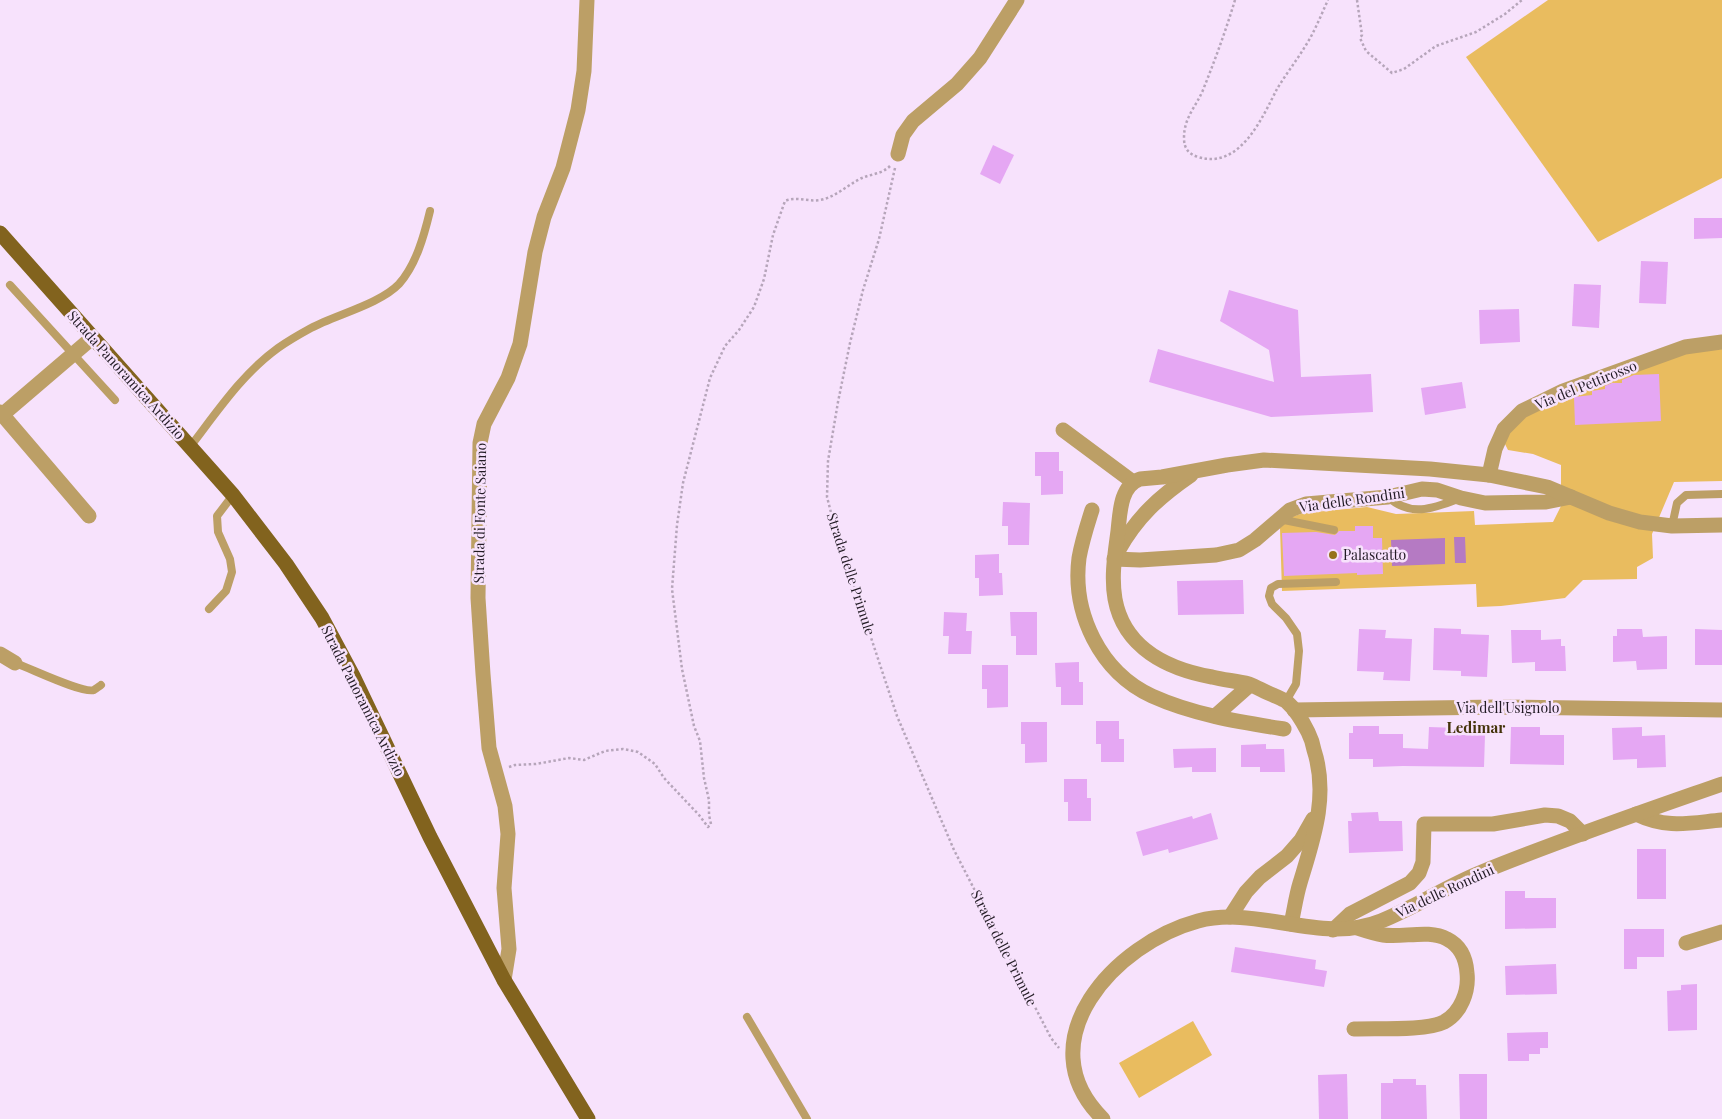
<svg xmlns="http://www.w3.org/2000/svg" width="1722" height="1119" viewBox="0 0 1722 1119" font-family="'Playfair Display',serif">
	<style>
		.green { fill: #e9bc5f }
		.water { fill: #b57ac3 }
		.building { fill: #e5a7f3 }
		.lines { fill: none; stroke-linecap: round; stroke-linejoin: round }
		.path { stroke: #b6a5ba; stroke-width: 2.5; stroke-dasharray: 2.5 2.5; stroke-linecap: butt }
		.lane { stroke: #bc9f66; stroke-width: 8 }
		.street { stroke: #bc9f66; stroke-width: 15 }
		.primary { stroke: #82631e; stroke-width: 15 }
		.poi-dot { fill: #96721b; stroke: #f7e2fc; stroke-width: 2 }
		.labels { text-anchor: middle; stroke-width: 5; stroke-linejoin: round; paint-order: stroke }
		.street-label { font-size: 14px; fill: #221b24; stroke: #f7e2fc }
		.poi-label { font-size: 14px; fill: #221b24; stroke: #f7e2fc; text-anchor: start }
		.neighbourhood-label { font-size: 15px; font-weight: bold; fill: #433209; stroke: #f7e2fc }
	</style>
	<rect width="100%" height="100%" fill="#f7e2fc"/>
	<g class="green">
		<path d="M 1548,0 L 1722,0 L 1722,178 L 1598,242 L 1466,57 Z"/>
		<path d="M 1722,349 L 1722,481 L 1674,482 L 1652,534 L 1653,558 L 1637,567 L 1637,579 L 1583,580 L 1565,598 L 1501,606 L 1477,607 L 1476,584 L 1282,591 L 1280,528 L 1291,517 L 1304,513 L 1367,507 L 1396,514 L 1474,511 L 1475,525 L 1553,522 L 1561,506 L 1561,465 L 1533,454 L 1508,450 L 1503,440 L 1519,418 L 1557,398 L 1683,352 Z"/>
		<path d="M 1193,1021 L 1212,1055 L 1139,1098 L 1119,1063 Z"/>
	</g>
	<g class="water">
		<path d="M 1454,537 L 1465,537 L 1466,563 L 1455,563 Z"/>
		<path d="M 1445,538 L 1445,564 L 1392,566 L 1391,540 Z"/>
	</g>
	<g class="building">
		<path d="M 993,145 L 1014,155 L 1000,184 L 980,174 Z"/>
		<path d="M 1694,218 L 1722,218 L 1722,238 L 1694,239 Z"/>
		<path d="M 1641,261 L 1668,262 L 1666,304 L 1639,303 Z"/>
		<path d="M 1574,284 L 1601,285 L 1599,328 L 1572,326 Z"/>
		<path d="M 1229,290 L 1298,310 L 1301,377 L 1371,374 L 1373,412 L 1271,417 L 1149,382 L 1158,349 L 1274,382 L 1269,350 L 1220,321 Z"/>
		<path d="M 1519,309 L 1520,342 L 1480,344 L 1479,310 Z"/>
		<path d="M 1659,374 L 1661,421 L 1575,425 L 1574,397 L 1592,395 L 1592,391 L 1605,389 L 1605,386 L 1612,383 L 1622,383 L 1622,380 L 1634,375 Z"/>
		<path d="M 1462,382 L 1466,408 L 1425,415 L 1421,388 Z"/>
		<path d="M 1035,452 L 1059,452 L 1059,471 L 1063,471 L 1063,494 L 1041,495 L 1041,476 L 1035,476 Z"/>
		<path d="M 1003,502 L 1030,503 L 1029,545 L 1008,545 L 1008,526 L 1002,526 Z"/>
		<path d="M 1355,526 L 1373,526 L 1373,538 L 1382,538 L 1383,574 L 1357,575 L 1357,573 L 1284,576 L 1282,533 L 1316,532 L 1335,535 L 1339,531 L 1355,531 Z"/>
		<path d="M 999,554 L 999,573 L 1002,573 L 1003,595 L 979,596 L 979,578 L 975,578 L 975,555 Z"/>
		<path d="M 1243,580 L 1244,614 L 1178,615 L 1177,581 Z"/>
		<path d="M 944,612 L 967,613 L 966,631 L 972,631 L 971,654 L 948,654 L 949,636 L 943,636 Z"/>
		<path d="M 1010,612 L 1037,612 L 1037,655 L 1016,655 L 1016,636 L 1011,636 Z"/>
		<path d="M 1434,628 L 1461,629 L 1461,634 L 1489,635 L 1487,677 L 1461,676 L 1461,671 L 1433,670 Z"/>
		<path d="M 1359,629 L 1386,630 L 1385,638 L 1412,639 L 1410,681 L 1383,680 L 1384,672 L 1357,671 Z"/>
		<path d="M 1617,629 L 1642,629 L 1643,637 L 1667,636 L 1667,669 L 1637,670 L 1636,661 L 1613,662 L 1613,636 L 1617,636 Z"/>
		<path d="M 1695,629 L 1722,630 L 1722,665 L 1695,665 Z"/>
		<path d="M 1511,630 L 1541,630 L 1541,640 L 1561,639 L 1561,646 L 1565,646 L 1566,671 L 1535,671 L 1535,662 L 1512,663 Z"/>
		<path d="M 1079,662 L 1079,682 L 1083,682 L 1083,705 L 1061,705 L 1061,687 L 1056,687 L 1055,663 Z"/>
		<path d="M 982,665 L 1008,665 L 1008,707 L 987,708 L 987,689 L 982,689 Z"/>
		<path d="M 1096,721 L 1119,721 L 1119,739 L 1124,739 L 1124,762 L 1101,762 L 1101,744 L 1096,744 Z"/>
		<path d="M 1021,722 L 1047,722 L 1047,762 L 1025,763 L 1025,744 L 1021,744 Z"/>
		<path d="M 1353,726 L 1379,726 L 1379,734 L 1403,734 L 1403,748 L 1428,749 L 1429,727 L 1458,728 L 1458,735 L 1485,735 L 1484,767 L 1403,766 L 1373,767 L 1373,759 L 1349,759 L 1349,733 L 1353,733 Z"/>
		<path d="M 1511,727 L 1540,727 L 1540,735 L 1564,735 L 1564,765 L 1510,764 Z"/>
		<path d="M 1642,727 L 1642,736 L 1665,735 L 1666,767 L 1637,768 L 1637,759 L 1613,760 L 1612,728 Z"/>
		<path d="M 1266,744 L 1266,749 L 1284,749 L 1285,772 L 1260,772 L 1260,767 L 1241,767 L 1241,745 Z"/>
		<path d="M 1216,748 L 1216,772 L 1192,772 L 1192,767 L 1174,768 L 1173,749 Z"/>
		<path d="M 1064,779 L 1087,779 L 1087,798 L 1091,798 L 1091,821 L 1068,821 L 1068,802 L 1064,802 Z"/>
		<path d="M 1378,812 L 1379,821 L 1402,821 L 1403,851 L 1349,853 L 1348,821 L 1352,821 L 1351,813 Z"/>
		<path d="M 1211,813 L 1218,839 L 1169,853 L 1168,849 L 1143,856 L 1136,832 L 1192,816 L 1193,819 Z"/>
		<rect x="1637" y="849" width="29" height="50"/>
		<path d="M 1505,891 L 1525,891 L 1525,898 L 1556,898 L 1556,928 L 1505,929 Z"/>
		<path d="M 1624,929 L 1664,929 L 1664,957 L 1637,957 L 1637,969 L 1624,969 Z"/>
		<path d="M 1235,947 L 1316,960 L 1315,969 L 1327,971 L 1324,987 L 1231,972 Z"/>
		<path d="M 1556,964 L 1557,994 L 1506,995 L 1505,966 Z"/>
		<path d="M 1697,984 L 1697,1030 L 1668,1031 L 1667,991 L 1681,990 L 1681,985 Z"/>
		<path d="M 1548,1032 L 1548,1048 L 1540,1048 L 1540,1054 L 1529,1054 L 1529,1061 L 1508,1061 L 1507,1033 Z"/>
		<path d="M 1347,1074 L 1348,1119 L 1319,1119 L 1318,1075 Z"/>
		<path d="M 1459,1074 L 1487,1074 L 1487,1119 L 1460,1119 Z"/>
		<path d="M 1393,1079 L 1416,1079 L 1416,1085 L 1426,1085 L 1427,1119 L 1381,1119 L 1381,1083 L 1393,1083 Z"/>
	</g>
	<g class="lines">
		<g class="path">
			<path d="M 1235,0 C 1226,30 1215,60 1203,90 C 1196,107 1184,117 1184,138 C 1184,149 1189,154 1198,157 C 1240,170 1262,118 1277,89 C 1286,74 1297,60 1306,45 C 1315,31 1321,15 1328,0"/>
			<path d="M 1357,0 L 1362,35 L 1360,38 L 1366,51 L 1392,73 L 1404,69 L 1436,46 L 1476,32 L 1505,14 L 1522,0"/>
			<path d="M 895,168 L 879,239 L 863,290 L 850,343 L 838,402 L 828,461 L 827,497 L 836,532 L 897,716 L 954,850 L 1051,1038 L 1059,1048"/>
			<path d="M 509,767 L 515,765 L 536,764 L 569,758 L 584,760 L 605,751 L 623,749 L 638,752 L 655,764 L 664,778 L 699,815 L 708,827 L 711,824 L 709,815 L 709,800 L 704,778 L 700,741 L 694,726 L 682,669 L 672,589 L 677,525 L 683,483 L 710,378 L 725,346 L 739,330 L 754,307 L 764,279 L 773,235 L 785,201 C 797,196 808,202 820,200 C 836,197 847,185 862,178 C 871,174 882,174 890,166"/>
		</g>
		<g class="lane">
			<path d="M 10,285 L 115,400"/>
			<path d="M 190,447 C 217,412 242,374 278,348 C 288,341 300,334 311,328 C 335,315 380,304 399,284 C 416,265 424,236 430,211"/>
			<path d="M 1388,497 C 1410,517 1432,509 1458,499"/>
			<path d="M 1279,519 L 1334,530"/>
			<path d="M 1672,526 L 1677,503 L 1686,495 L 1722,494"/>
			<path d="M 209,609 L 226,591 L 232,572 L 230,559 L 218,532 L 217,516 L 233,495"/>
			<path d="M 15,663 C 30,668 83,694 94,690 C 95,689 100,686 101,685"/>
			<path d="M 1286,701 L 1296,684 L 1299,651 L 1297,634 L 1286,618 L 1272,604 L 1269,596 L 1271,588 L 1278,584 L 1336,582"/>
			<path d="M 747,1017 L 807,1119"/>
		</g>
		<g class="street">
			<path d="M 898,154 L 903,135 L 913,121 L 957,84 L 980,58 L 1017,0"/>
			<path d="M 0,412 L 89,516"/>
			<path d="M 2,415 L 92,338"/>
			<path d="M 1063,430 L 1133,482"/>
			<path d="M 1489,475 L 1495,449 L 1504,429 L 1522,411 L 1563,391 L 1685,347 L 1722,342"/>
			<path d="M 1092,510 C 1087,526 1082,541 1079,558 C 1072,613 1100,672 1152,696 C 1194,715 1240,722 1284,729"/>
			<path d="M 1118,551 C 1137,517 1159,497 1191,475"/>
			<path d="M 1114,559 L 1140,560 L 1216,555 L 1239,550 L 1255,540 L 1290,510 L 1306,504 L 1388,497 L 1422,489 L 1437,490 L 1461,498 L 1485,503 L 1546,502 L 1571,497"/>
			<path d="M 0,654 L 15,663"/>
			<path d="M 1294,710 L 1498,707 L 1722,710"/>
			<path d="M 1215,716 L 1250,685"/>
			<path d="M 1636,814 C 1667,829 1689,823 1722,820"/>
			<path d="M 1230,917 L 1246,892 L 1260,877 L 1287,856 L 1301,840 L 1313,819"/>
			<path d="M 1291,924 C 1294,911 1296,896 1300,883 C 1313,840 1329,796 1314,750 C 1313,744 1311,738 1308,732 C 1303,722 1295,709 1287,702 C 1283,699 1277,697 1273,695 C 1265,692 1257,687 1249,684 C 1237,681 1224,680 1212,677 C 1168,669 1124,648 1115,599 C 1111,576 1115,554 1118,531 C 1120,513 1120,486 1140,479 L 1162,477 L 1227,465 L 1264,460 L 1430,469 L 1489,475 L 1547,487 L 1609,513 L 1640,522 L 1672,526 L 1722,525"/>
			<path d="M 1333,930 L 1350,914 L 1410,883 L 1419,873 L 1423,862 L 1424,824 L 1493,824 L 1545,815 L 1558,816 L 1570,821 L 1583,834"/>
			<path d="M 1686,943 L 1722,932"/>
			<path d="M 504,980 L 509,949 L 504,888 L 508,834 L 505,806 L 489,748 L 483,674 L 478,598 L 480,443 L 484,424 L 508,378 L 520,344 L 535,252 L 544,217 L 563,168 L 578,110 L 584,71 L 587,0"/>
			<path d="M 1354,1029 C 1376,1028 1426,1031 1444,1022 C 1461,1013 1469,991 1467,973 C 1466,958 1461,946 1447,939 C 1429,929 1403,938 1383,935 C 1375,934 1366,931 1357,928"/>
			<path d="M 1103,1119 C 1024,1041 1116,943 1198,921 C 1258,905 1321,945 1381,921 C 1416,907 1447,886 1482,872 C 1560,840 1642,812 1722,784"/>
		</g>
		<path class="primary" d="M 0,233 L 233,495 L 286,564 L 322,618 L 353,676 L 430,837 L 504,980 L 588,1119"/>
	</g>
	<circle class="poi-dot" cx="1333" cy="555" r="5"/>
	<g class="labels">
		<g class="street-label">
			<text transform="translate(126 375) rotate(48)" y="5">Strada Panoramica Ardizio</text>
			<text transform="translate(1586 385) rotate(-22)" y="5">Via del Pettirosso</text>
			<text transform="translate(1352 500) rotate(-8)" y="5">Via delle Rondini</text>
			<text transform="translate(480 513) rotate(-89)" y="5">Strada di Fonte Saiano</text>
			<text transform="translate(851 574) rotate(72)" y="5">Strada delle Primule</text>
			<text transform="translate(363 701) rotate(63)" y="5">Strada Panoramica Ardizio</text>
			<text x="1508" y="713">Via dell'Usignolo</text>
			<text transform="translate(1445 891) rotate(-25)" y="5">Via delle Rondini</text>
			<text transform="translate(1004 948) rotate(63)" y="5">Strada delle Primule</text>
		</g>
		<g class="poi-label">
			<text x="1343" y="560">Palascatto</text>
		</g>
		<g class="neighbourhood-label">
			<text x="1476" y="733">Ledimar</text>
		</g>
	</g>
</svg>
